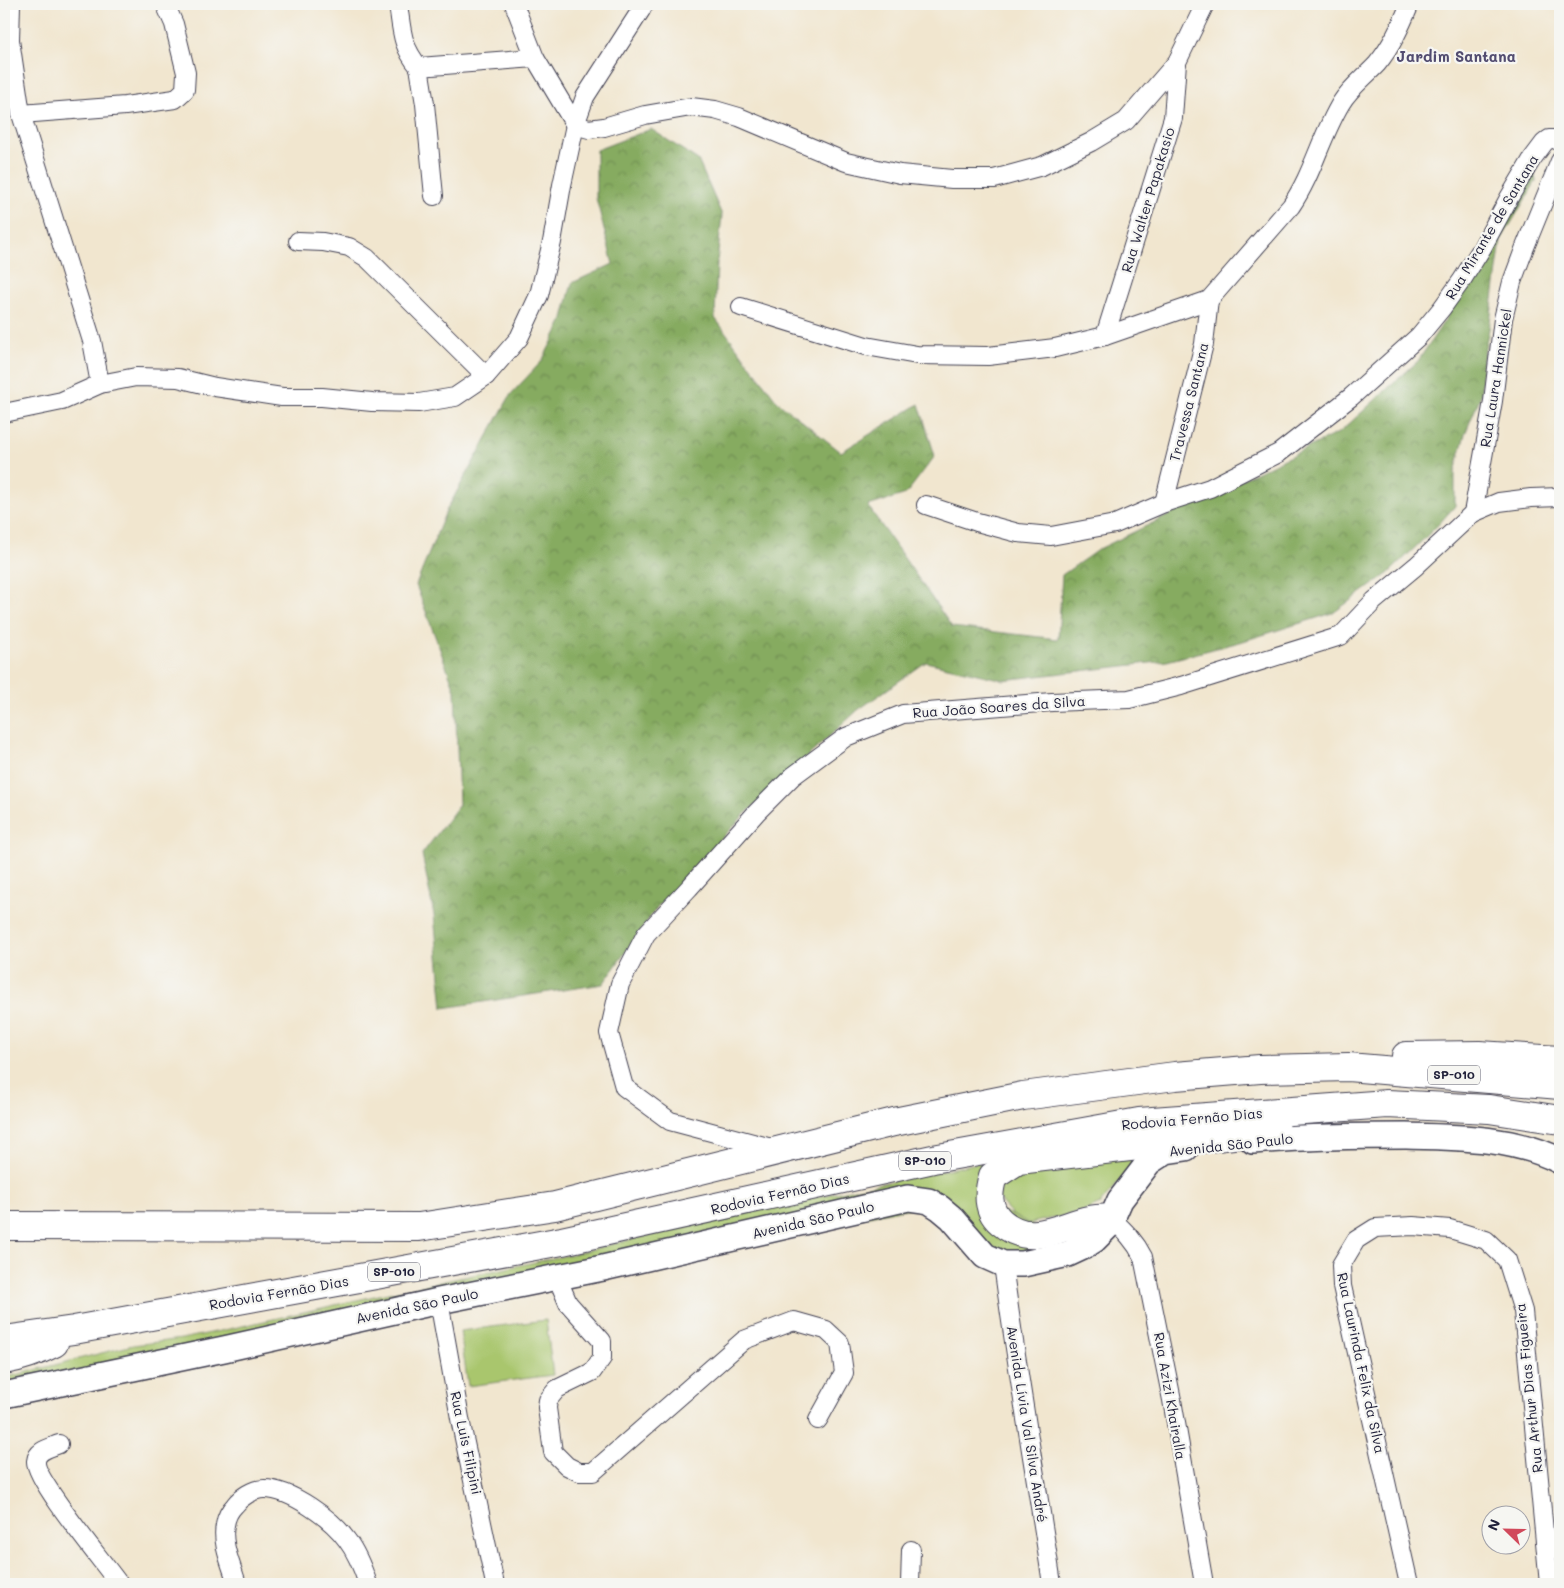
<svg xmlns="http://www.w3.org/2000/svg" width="1564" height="1588" viewBox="0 0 1564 1588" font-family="Mali,sans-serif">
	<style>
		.green { fill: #a9c66d; stroke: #667454 }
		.forest { fill: url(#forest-crowns); stroke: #54664e }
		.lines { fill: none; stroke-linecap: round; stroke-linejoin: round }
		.street-casing { stroke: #413f51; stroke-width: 20 }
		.secondary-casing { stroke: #413f51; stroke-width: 28 }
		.highway-casing { stroke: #413f51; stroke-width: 30 }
		.street { stroke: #fff; stroke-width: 18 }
		.secondary { stroke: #fff; stroke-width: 25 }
		.highway { stroke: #fff; stroke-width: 28 }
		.labels { text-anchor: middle; stroke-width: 4.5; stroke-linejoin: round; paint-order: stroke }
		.shield { fill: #f6f6f2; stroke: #626272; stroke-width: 1 }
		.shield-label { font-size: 12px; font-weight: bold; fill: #22223b }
		.street-label { font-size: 14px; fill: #22223b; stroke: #f6f6f2 }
		.neighbourhood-label { font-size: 15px; font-weight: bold; fill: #524c70; stroke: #f6f6f2 }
	</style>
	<defs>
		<pattern id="forest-crowns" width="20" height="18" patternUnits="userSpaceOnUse" patternTransform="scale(1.25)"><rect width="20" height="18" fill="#86ab60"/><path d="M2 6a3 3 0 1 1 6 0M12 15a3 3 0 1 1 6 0" fill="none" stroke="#6d8b50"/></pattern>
	</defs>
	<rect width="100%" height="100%" fill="#f6f6f2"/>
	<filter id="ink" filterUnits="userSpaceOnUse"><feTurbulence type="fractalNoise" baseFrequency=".02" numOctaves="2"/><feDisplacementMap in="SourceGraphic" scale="10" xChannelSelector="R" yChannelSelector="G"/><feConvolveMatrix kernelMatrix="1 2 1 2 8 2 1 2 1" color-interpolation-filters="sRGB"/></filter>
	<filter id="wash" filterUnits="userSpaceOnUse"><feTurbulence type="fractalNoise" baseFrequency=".0096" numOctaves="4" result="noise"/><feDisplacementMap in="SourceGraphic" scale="20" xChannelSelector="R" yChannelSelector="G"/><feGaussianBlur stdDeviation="1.12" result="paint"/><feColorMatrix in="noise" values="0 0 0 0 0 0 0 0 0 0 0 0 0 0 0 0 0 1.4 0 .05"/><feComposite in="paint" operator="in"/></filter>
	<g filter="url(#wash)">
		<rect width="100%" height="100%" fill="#f1e6cf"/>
		<g class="green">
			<path d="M 1151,1144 L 1100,1204 L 1085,1211 L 1022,1225 L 999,1200 L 1002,1177 Z"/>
			<path d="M 987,1161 C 974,1171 975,1183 977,1199 L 1059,1237 L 1071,1244 C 1054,1247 1020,1257 1005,1252 C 982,1246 962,1217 946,1201 L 4,1385 L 4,1378 L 133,1345 L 182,1339 L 225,1330 L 379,1295 L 573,1254 L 731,1215 Z"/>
			<path d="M 546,1320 L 553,1375 L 468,1386 L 460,1331 Z"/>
		</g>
		<path class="forest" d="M 651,129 L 698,160 L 722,215 L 717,262 L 715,318 L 777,401 L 841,452 L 919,404 L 935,456 L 906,494 L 868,506 L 952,627 L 1058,639 L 1062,575 L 1099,549 L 1340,432 L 1418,361 L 1462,294 L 1534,170 L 1536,181 L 1501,240 L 1489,329 L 1483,359 L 1481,395 L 1465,434 L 1455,472 L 1455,506 L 1438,525 L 1389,573 L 1333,613 L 1240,642 L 1167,661 L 1003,680 L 926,662 L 858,710 L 745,814 L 658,906 L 603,984 L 443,1008 L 434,915 L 422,854 L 459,805 L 455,690 L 416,585 L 446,511 L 511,394 L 542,361 L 562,322 L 572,283 L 613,264 L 596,198 L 596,150 Z"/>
	</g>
	<g filter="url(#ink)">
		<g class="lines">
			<defs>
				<g id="street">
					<path d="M 11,4 L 10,40 L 21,114 L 92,341 L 100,384"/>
					<path d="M 398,4 C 402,31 401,45 419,67"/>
					<path d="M 514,4 L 535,58 L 575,125"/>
					<path d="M 21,114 L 125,106 L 175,99 L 185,90 L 186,73 L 174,24 L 165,4"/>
					<path d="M 575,125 L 589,129 L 604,127 L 645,115 L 691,107 L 715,110 L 739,117 L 846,162 L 900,174 L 952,179 L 994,179 L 1042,166 L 1091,142 L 1126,121 L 1177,62 L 1205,4"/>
					<path d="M 434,196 L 425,104 L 419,67 L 535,58"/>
					<path d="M 298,241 L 323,242 L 349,247 L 367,258 L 486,376"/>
					<path d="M 741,307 L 866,346 L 917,355 L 988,356 L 1055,348 L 1105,336 L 1209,300 L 1291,206 C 1313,174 1321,136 1341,103 C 1350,88 1365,77 1377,64 C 1392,46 1401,25 1410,4"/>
					<path d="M 1105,336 L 1173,118 L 1177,62"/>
					<path d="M 4,413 L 62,401 L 100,384 L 136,377 L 178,378 L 215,387 L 282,397 L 322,397 L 372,402 L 419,403 L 455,397 L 486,376 L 519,338 L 539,295 L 552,242 L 562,185 L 575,125 L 585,97 L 641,10 L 644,4"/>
					<path d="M 1164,503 L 1204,344 L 1209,300"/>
					<path d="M 926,505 L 977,522 L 1018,533 L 1051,536 L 1115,524 L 1164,503 L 1210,488 L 1279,453 L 1351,397 L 1419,336 L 1442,308 L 1462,280 L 1482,248 L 1510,196 L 1532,159 L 1544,143 L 1549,139 L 1555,139 L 1560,142"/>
					<path d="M 1473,513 L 1493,401 L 1503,319 L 1512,282 L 1525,247 L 1560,161"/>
					<path d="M 775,1149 L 670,1121 L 624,1087 L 609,1033 L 620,984 L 646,934 L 689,888 L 756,813 L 793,776 L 846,737 L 903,714 L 1052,702 L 1129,699 L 1181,686 L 1341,636 L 1374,601 L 1416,566 L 1473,513 L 1499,502 L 1531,498 L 1560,497"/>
					<path d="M 1112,1219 C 1125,1231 1135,1241 1143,1257 L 1172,1400 L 1204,1584"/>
					<path d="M 1003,1264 C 1017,1371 1036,1477 1052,1584"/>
					<path d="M 557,1277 L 568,1303 L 602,1341 L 602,1358 L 592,1372 L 557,1389 L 548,1400 L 547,1408 L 553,1452 L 567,1466 L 579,1472 L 593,1472 L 744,1340 L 794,1321 L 826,1330 L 840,1343 L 844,1373 L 818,1420"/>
					<path d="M 439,1301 L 461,1424 L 495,1584"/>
					<path d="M 59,1444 C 50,1448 37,1450 36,1461 C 34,1479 105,1564 119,1584"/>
					<path d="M 237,1584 C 232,1566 221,1544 225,1525 C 226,1518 230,1510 235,1505 C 241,1497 253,1489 264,1489 C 291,1489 332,1519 347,1540 C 357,1553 363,1569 368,1584"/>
					<path d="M 910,1584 L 911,1550"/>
					<path d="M 1409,1584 L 1342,1286 L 1341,1265 L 1356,1240 L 1375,1228 L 1413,1226 L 1450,1229 L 1486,1240 L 1507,1260 L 1523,1311 L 1549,1584"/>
				</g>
				<g id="secondary">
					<path d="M 1253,1141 C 1304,1137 1355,1136 1406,1136 C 1457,1137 1514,1137 1560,1161"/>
					<path d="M 4,1395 L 224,1349 L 439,1301 L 603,1268 L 908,1198 L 929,1201 L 940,1208 L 952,1218 L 985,1256 L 1003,1264 L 1023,1264 L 1068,1254 L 1083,1247 L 1094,1240 L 1109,1225 L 1120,1200 L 1149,1162 L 1166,1151 L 1186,1148"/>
				</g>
				<g id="highway">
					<path d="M 1406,1056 L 1479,1055 L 1560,1060"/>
					<path d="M 1112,1219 C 1073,1213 1038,1254 1001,1222 C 986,1209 988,1192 993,1176 L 1018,1160 L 1276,1130"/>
					<path d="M 4,1226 L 419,1227 L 555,1206 L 894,1122 L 1023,1096 L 1175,1076 L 1260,1069 L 1348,1067 L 1560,1085"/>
					<path d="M 4,1340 L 74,1330 L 562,1241 L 933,1159 L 1139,1122 L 1387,1104 L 1489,1109 L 1560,1120"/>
					<path d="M 4,1360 C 22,1357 38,1351 54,1343"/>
				</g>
			</defs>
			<use href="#street" class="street-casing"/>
			<use href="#secondary" class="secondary-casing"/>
			<use href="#highway" class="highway-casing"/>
			<use href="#street" class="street"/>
			<use href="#secondary" class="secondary"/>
			<use href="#highway" class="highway"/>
		</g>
	</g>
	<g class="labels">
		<g class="shield">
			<rect x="1428" y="1065.5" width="52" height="19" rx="4"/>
			<rect x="899" y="1151.5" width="52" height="19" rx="4"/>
			<rect x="368" y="1262.5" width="52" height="19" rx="4"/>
		</g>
		<g class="shield-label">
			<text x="1454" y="1079">SP-010</text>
			<text x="925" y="1165">SP-010</text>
			<text x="394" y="1276">SP-010</text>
		</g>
		<g class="street-label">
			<text transform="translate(1148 200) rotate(-73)" y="5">Rua Walter Papakasio</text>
			<text transform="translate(1492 227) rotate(-59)" y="5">Rua Mirante de Santana</text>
			<text transform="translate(1496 378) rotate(-81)" y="5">Rua Laura Hannickel</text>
			<text transform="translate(1189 402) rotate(-76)" y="5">Travessa Santana</text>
			<text transform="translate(999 707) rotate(-4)" y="5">Rua João Soares da Silva</text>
			<text transform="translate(1192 1119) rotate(-5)" y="5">Rodovia Fernão Dias</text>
			<text transform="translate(1231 1145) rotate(-6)" y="5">Avenida São Paulo</text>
			<text transform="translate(780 1194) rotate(-13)" y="5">Rodovia Fernão Dias</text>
			<text transform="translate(813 1220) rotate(-13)" y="5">Avenida São Paulo</text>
			<text transform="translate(279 1293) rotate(-10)" y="5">Rodovia Fernão Dias</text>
			<text transform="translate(417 1306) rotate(-12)" y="5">Avenida São Paulo</text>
			<text transform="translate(1361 1363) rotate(78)" y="5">Rua Laurinda Felix da Silva</text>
			<text transform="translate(1529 1388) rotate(-96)" y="5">Rua Arthur Dias Figueira</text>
			<text transform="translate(1170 1396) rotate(80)" y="5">Rua Azizi Khairalla</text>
			<text transform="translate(1027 1424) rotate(81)" y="5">Avenida Lívia Val Silva André</text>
			<text transform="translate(466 1443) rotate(78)" y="5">Rua Luis Filipini</text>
		</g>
		<g class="neighbourhood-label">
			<text x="1456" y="62">Jardim Santana</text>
		</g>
	</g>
	<rect width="1564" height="1588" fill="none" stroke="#f6f6f2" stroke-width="20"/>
	<g transform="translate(1506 1530) rotate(293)"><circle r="24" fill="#f6f6f2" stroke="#a1a1a9"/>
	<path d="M0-4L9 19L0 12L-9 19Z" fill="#d1495b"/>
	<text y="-8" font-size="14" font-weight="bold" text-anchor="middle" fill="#22223b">N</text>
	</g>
</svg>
